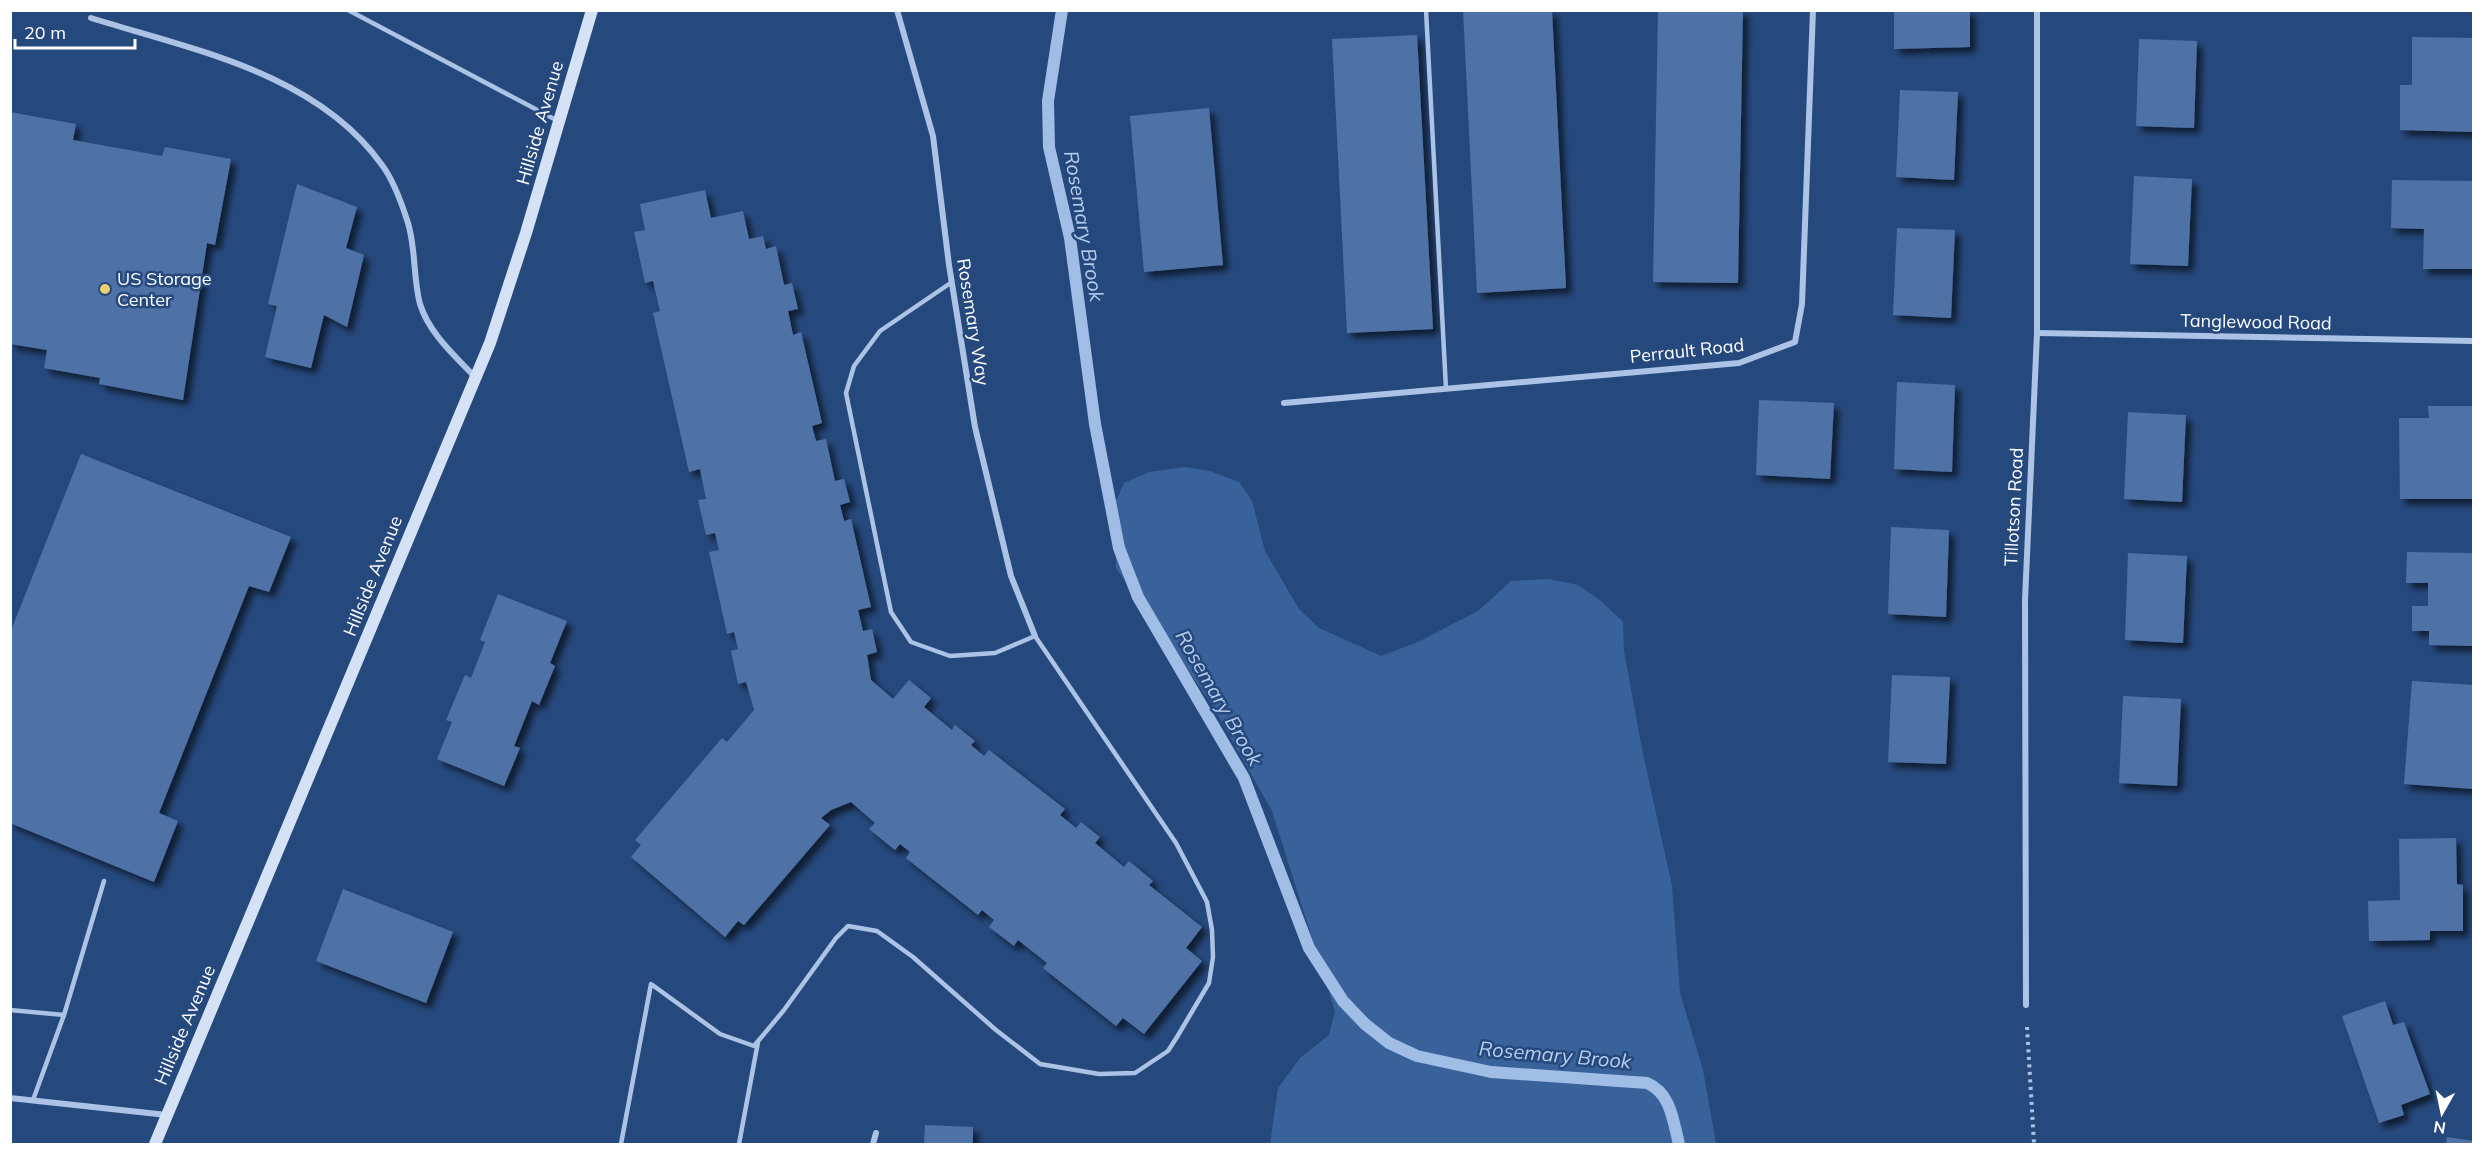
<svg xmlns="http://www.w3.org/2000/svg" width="2484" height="1155" viewBox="0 0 2484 1155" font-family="Mulish,sans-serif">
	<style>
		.green { fill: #3a629a }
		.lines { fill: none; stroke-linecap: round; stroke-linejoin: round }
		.stream { stroke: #a0bde5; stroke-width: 12 }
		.building { fill: #4f72a6; filter: url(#shadow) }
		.path { stroke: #acc3e5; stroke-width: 4; stroke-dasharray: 3 4.5; stroke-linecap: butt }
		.lane { stroke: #acc3e5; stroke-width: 4.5 }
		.street { stroke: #acc3e5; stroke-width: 6 }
		.secondary { stroke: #d5e1f5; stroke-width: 12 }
		.poi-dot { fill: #edcf71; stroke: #26497d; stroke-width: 2 }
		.labels { text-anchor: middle; stroke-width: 5; stroke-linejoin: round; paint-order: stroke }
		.street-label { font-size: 18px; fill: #fff; stroke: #26497d }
		.poi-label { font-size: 18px; fill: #fff; stroke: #26497d; text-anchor: start }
		.water-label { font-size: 20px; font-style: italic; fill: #b7cded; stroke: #26497d }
	</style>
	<defs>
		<filter id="shadow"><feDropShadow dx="5.5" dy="5.5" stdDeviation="3" flood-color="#0009"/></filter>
	</defs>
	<rect width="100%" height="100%" fill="#26497d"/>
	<path class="green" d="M 1185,467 L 1210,471 L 1239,482 L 1252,501 L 1265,551 L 1299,609 L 1319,628 L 1381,656 L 1418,642 L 1478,611 L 1511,581 L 1548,579 L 1578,585 L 1601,601 L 1623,622 L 1624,651 L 1642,749 L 1672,886 L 1680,993 L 1703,1070 L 1716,1144 L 1270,1144 L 1278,1088 L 1300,1058 L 1329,1035 L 1335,1011 L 1272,811 L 1211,703 L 1116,568 L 1114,505 L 1124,483 L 1149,472 Z"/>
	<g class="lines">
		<path class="stream" d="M 1062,10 L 1048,101 L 1049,147 L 1070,238 L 1095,424 L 1119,548 L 1138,597 L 1244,778 L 1309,948 L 1343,1001 L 1365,1024 L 1389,1043 L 1417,1056 L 1491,1072 L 1647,1083 C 1671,1093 1673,1121 1679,1144"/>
	</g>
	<g class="building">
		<path d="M 1463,10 L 1552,10 L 1566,288 L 1477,293 Z"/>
		<path d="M 1658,10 L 1743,10 L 1738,283 L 1653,282 Z"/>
		<path d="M 1894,10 L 1970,10 L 1970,47 L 1894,49 Z"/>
		<path d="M 1417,35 L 1433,329 L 1347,333 L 1332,39 Z"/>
		<path d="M 2412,37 L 2474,38 L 2474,132 L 2400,130 L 2400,85 L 2412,85 Z"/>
		<path d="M 2139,39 L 2197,41 L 2194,128 L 2136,126 Z"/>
		<path d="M 1900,90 L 1958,92 L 1954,180 L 1896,177 Z"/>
		<path d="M 1209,108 L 1223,265 L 1144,272 L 1130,116 Z"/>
		<path d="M 10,112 L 76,124 L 73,140 L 162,156 L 165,147 L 231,159 L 215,245 L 207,243 L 183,400 L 99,384 L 100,378 L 44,368 L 47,350 L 10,344 Z"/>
		<path d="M 2134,176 L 2192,179 L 2188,266 L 2130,264 Z"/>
		<path d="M 2392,180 L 2474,181 L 2474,269 L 2423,269 L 2424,229 L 2391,228 Z"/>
		<path d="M 297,184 L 357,207 L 346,248 L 364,255 L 347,327 L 324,315 L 311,368 L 265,357 L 277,306 L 268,304 Z"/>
		<path d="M 705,190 L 711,218 L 743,211 L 749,239 L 763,236 L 766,249 L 776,246 L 784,285 L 792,283 L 798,309 L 788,311 L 793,335 L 801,332 L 822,423 L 812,426 L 816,441 L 826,439 L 835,481 L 844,479 L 850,502 L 840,505 L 844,521 L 851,519 L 871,607 L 858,610 L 863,631 L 872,629 L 877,652 L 867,655 L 871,680 L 893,699 L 909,680 L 931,698 L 924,707 L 952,730 L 955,725 L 975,741 L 971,745 L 984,756 L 989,750 L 1065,809 L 1060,815 L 1076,828 L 1081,822 L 1100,837 L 1095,843 L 1124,867 L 1129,861 L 1153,881 L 1149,885 L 1202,927 L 1186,948 L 1202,961 L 1144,1034 L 1123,1018 L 1116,1026 L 1043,968 L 1047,963 L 1018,940 L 1014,946 L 989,927 L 994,920 L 982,910 L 978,915 L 906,858 L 910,852 L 900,844 L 895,850 L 869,829 L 875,823 L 851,802 L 831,810 L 821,818 L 830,825 L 744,925 L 738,921 L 725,937 L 631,857 L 641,845 L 635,840 L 722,738 L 727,742 L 754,710 L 746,682 L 738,684 L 731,651 L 738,649 L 734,632 L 727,634 L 709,552 L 719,550 L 715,533 L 706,535 L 698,500 L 706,499 L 700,469 L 689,472 L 653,313 L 660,311 L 653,281 L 645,283 L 634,232 L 645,230 L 640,204 Z"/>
		<path d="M 1897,228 L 1955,230 L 1951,318 L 1893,315 Z"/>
		<path d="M 1897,382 L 1955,385 L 1952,472 L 1894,469 Z"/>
		<path d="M 1759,400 L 1834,403 L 1830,479 L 1756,475 Z"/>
		<path d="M 2428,406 L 2474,406 L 2474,499 L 2400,499 L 2399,418 L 2429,418 Z"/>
		<path d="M 2128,412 L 2186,415 L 2182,502 L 2124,499 Z"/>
		<path d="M 81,454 L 291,537 L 269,592 L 249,586 L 159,813 L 178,821 L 154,882 L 10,823 L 10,633 Z"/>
		<path d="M 1891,527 L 1949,530 L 1946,617 L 1888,614 Z"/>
		<path d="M 2407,552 L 2474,553 L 2474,646 L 2429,645 L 2429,631 L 2412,631 L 2412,606 L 2428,606 L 2428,583 L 2406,583 Z"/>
		<path d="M 2128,553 L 2187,556 L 2183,643 L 2125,640 Z"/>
		<path d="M 498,594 L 567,621 L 550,663 L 555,666 L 539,705 L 532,701 L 514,746 L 520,748 L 504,786 L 437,759 L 452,722 L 446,720 L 465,675 L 471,678 L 485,642 L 480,640 Z"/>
		<path d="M 1892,675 L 1950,677 L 1946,764 L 1888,762 Z"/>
		<path d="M 2412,681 L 2474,685 L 2474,789 L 2404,784 Z"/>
		<path d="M 2123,696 L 2181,699 L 2177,786 L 2119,783 Z"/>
		<path d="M 2456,838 L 2457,884 L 2463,885 L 2463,931 L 2430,931 L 2430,940 L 2369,941 L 2368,901 L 2400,900 L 2399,839 Z"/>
		<path d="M 343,889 L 453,932 L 426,1003 L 316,961 Z"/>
		<path d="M 2385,1001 L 2393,1025 L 2404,1022 L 2430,1094 L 2401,1105 L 2404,1115 L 2379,1123 L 2342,1016 Z"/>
		<path d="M 925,1125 L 973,1127 L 973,1144 L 924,1144 Z"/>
		<path d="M 2447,1137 L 2474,1141 L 2474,1144 L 2446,1144 Z"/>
	</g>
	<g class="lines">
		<path class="path" d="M 2027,1027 L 2034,1144"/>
		<g class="lane">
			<path d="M 348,10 L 558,121"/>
			<path d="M 1426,10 L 1446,389"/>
			<path d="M 10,1010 L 64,1015"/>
			<path d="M 33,1100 L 64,1015 L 104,881"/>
			<path d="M 621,1144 L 651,984 L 720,1034 L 754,1046 L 784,1010 L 836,938 L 848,926 L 877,931 L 913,957 L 996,1030 L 1040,1064 L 1099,1074 L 1135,1073 L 1168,1051 L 1177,1037 L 1209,983 L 1213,957 L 1212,930 L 1207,902 L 1176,843 L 1035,636 L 995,653 L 950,656 L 911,642 L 891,612 L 846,393 L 854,366 L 880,331 L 952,282"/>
			<path d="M 739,1144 L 758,1042"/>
		</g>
		<g class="street">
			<path d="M 897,10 L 933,136 L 949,265 L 975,427 L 1011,576 L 1035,636"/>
			<path d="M 91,18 C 191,49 317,73 382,165 C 394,181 402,204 408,223 C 416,249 413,278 420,304 C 429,333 454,355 474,376"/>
			<path d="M 2037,333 L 2474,341"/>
			<path d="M 1284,403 L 1739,363 L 1795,342 L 1802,304 L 1813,10"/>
			<path d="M 2026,1005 L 2025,600 L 2037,333 L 2037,10"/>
			<path d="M 10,1098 L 167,1115"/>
			<path d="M 873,1144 L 876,1133"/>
		</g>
		<path class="secondary" d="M 155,1144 L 490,343 L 526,233 L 592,10"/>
	</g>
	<circle class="poi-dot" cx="105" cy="289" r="6"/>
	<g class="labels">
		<g class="street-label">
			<text transform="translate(540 123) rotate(-74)" y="6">Hillside Avenue</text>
			<text transform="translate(973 322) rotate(81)" y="6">Rosemary Way</text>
			<text transform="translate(2256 322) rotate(1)" y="6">Tanglewood Road</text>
			<text transform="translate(1687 351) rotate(-6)" y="6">Perrault Road</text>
			<text transform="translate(2014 507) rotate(-87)" y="6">Tillotson Road</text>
			<text transform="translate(373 576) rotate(-68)" y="6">Hillside Avenue</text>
			<text transform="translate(185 1025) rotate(-67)" y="6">Hillside Avenue</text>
		</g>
		<g class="poi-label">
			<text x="117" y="285">US Storage<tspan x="117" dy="21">Center</tspan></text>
		</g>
		<g class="water-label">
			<text transform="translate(1084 226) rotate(80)" y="7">Rosemary Brook</text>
			<text transform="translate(1219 698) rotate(60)" y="7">Rosemary Brook</text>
			<text transform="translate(1555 1055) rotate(5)" y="7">Rosemary Brook</text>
		</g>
	</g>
	<rect width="2484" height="1155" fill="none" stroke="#ffffff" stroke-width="24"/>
	<g transform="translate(2442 1113) rotate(189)" stroke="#26497d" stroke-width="4.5" paint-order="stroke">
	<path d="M0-4.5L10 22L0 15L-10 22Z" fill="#ffffff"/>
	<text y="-9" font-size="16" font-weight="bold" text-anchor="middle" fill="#ffffff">N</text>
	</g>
	<path d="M15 39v9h120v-9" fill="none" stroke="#ffffff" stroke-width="3"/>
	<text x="24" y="39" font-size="18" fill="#ffffff" stroke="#26497d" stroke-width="4.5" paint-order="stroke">20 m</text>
</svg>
